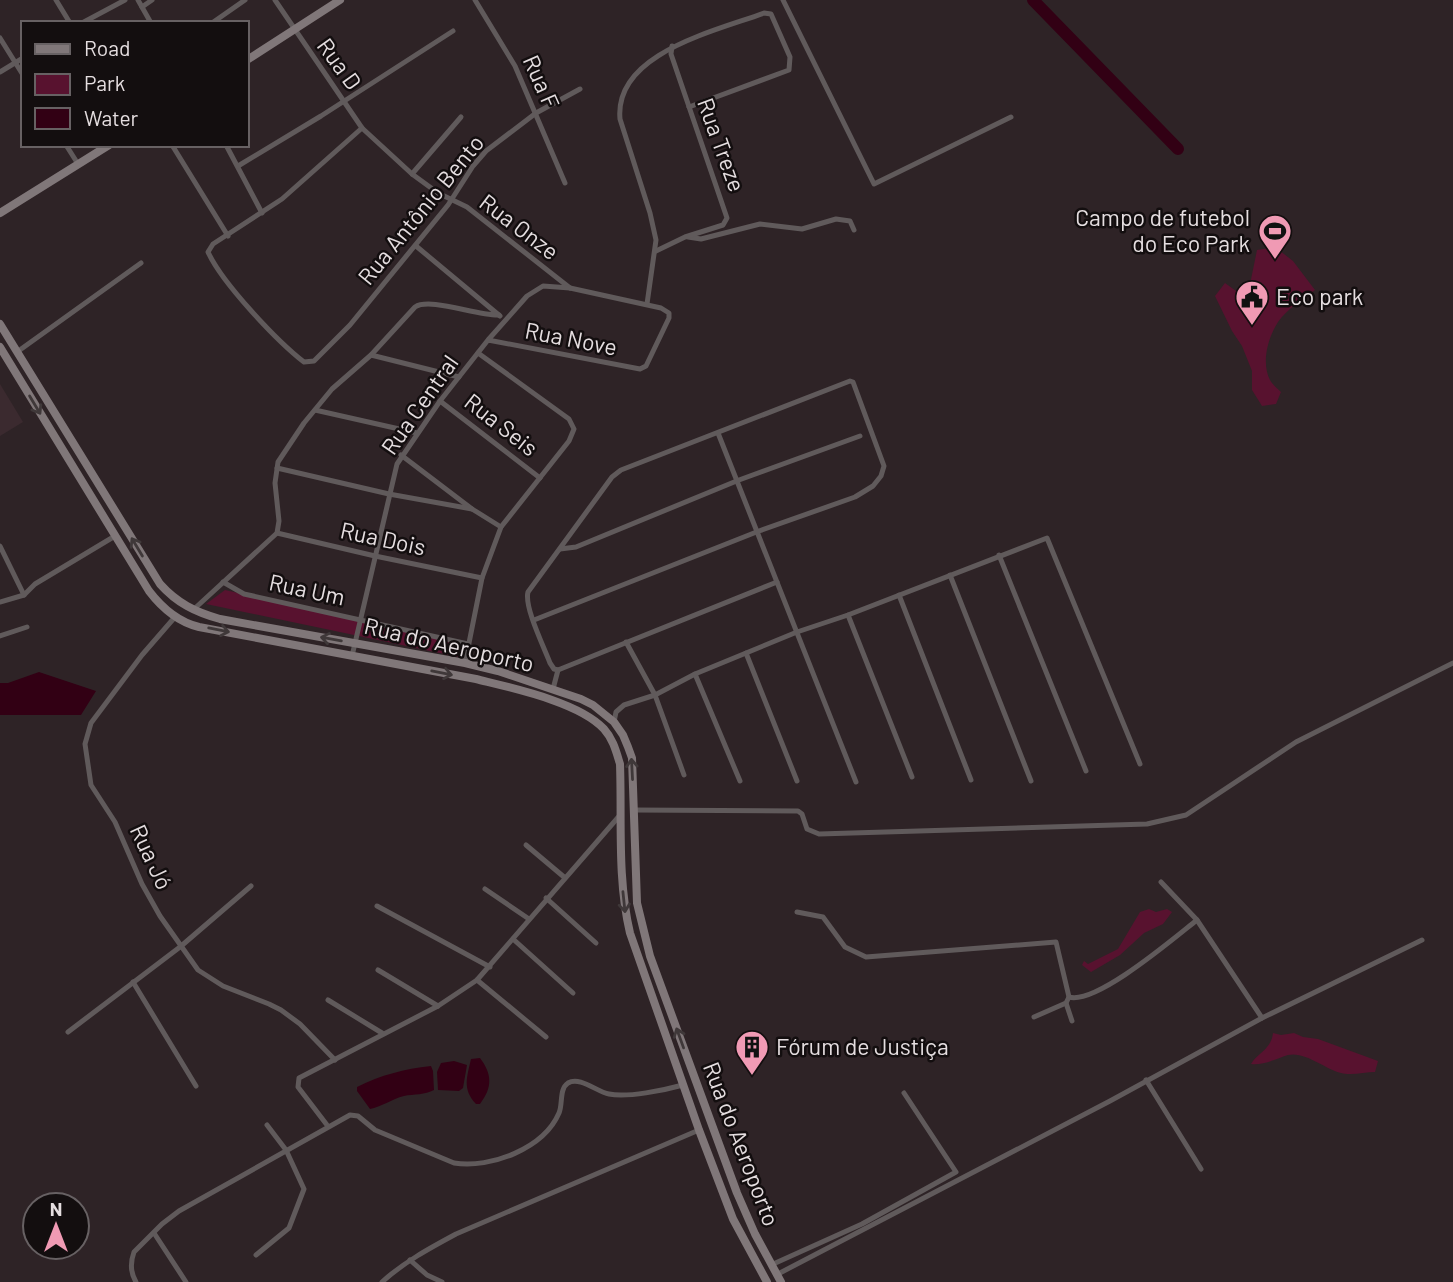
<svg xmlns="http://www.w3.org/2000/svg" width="1453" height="1282" viewBox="0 0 1453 1282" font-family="Barlow,sans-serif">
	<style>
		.built { fill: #3b2a2f }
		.green { fill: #58122f }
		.water { fill: #320014 }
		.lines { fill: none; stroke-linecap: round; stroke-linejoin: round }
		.river { stroke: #320014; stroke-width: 12 }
		.street { stroke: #605a5b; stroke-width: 5 }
		.secondary { stroke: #807779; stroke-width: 8 }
		.oneway { stroke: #3f3839 }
		.labels { text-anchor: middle; stroke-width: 5; stroke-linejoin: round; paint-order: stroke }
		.street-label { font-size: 23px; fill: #e5dee0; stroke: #130e0f }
		.poi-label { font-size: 23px; fill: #e5dee0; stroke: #130e0f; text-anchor: start }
	</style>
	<rect width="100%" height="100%" fill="#2e2326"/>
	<path class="built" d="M 0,384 L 23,422 L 0,436 Z"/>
	<g class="green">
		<path d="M 1275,247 L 1293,261 L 1315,290 C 1302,300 1287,309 1278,322 C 1268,337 1261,363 1270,380 C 1272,384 1278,389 1281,392 L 1276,404 L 1262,406 L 1252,390 L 1252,371 L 1242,346 L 1232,331 L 1215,296 L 1225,283 L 1247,299 L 1257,250 Z"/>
		<path d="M 225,590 L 461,644 L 459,657 L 206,604 Z"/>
		<path d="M 1149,909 L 1156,912 L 1167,909 L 1172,912 L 1163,924 L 1144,933 L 1120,955 L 1091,972 L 1082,965 L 1084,961 L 1088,964 L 1118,949 L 1140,912 Z"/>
		<path d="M 1273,1033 L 1281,1035 L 1294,1033 L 1303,1037 L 1318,1039 L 1378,1061 L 1375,1072 C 1365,1072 1351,1076 1341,1073 C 1325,1069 1305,1051 1288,1055 C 1278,1058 1262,1066 1251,1064 C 1258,1052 1271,1050 1273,1033 Z"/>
	</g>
	<g class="water">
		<path d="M 39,672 L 96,691 L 81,715 L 0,715 L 0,683 L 8,683 Z"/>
		<path d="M 480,1058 C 492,1074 493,1087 480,1104 L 476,1104 C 462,1089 467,1077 471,1059 Z"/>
		<path d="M 454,1061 L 467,1065 L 463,1088 L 459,1091 L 438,1090 L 437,1072 L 441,1063 Z"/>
		<path d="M 431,1066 L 433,1071 L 434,1090 C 425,1095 414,1094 404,1096 C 392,1099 381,1107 370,1109 L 357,1091 L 357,1087 C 381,1075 404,1069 431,1066 Z"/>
	</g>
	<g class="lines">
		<path class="river" d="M 1033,0 L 1178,149"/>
		<g class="street">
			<path d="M 56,0 L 70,23"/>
			<path d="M 138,0 L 151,23"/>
			<path d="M 275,0 L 362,128 L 412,174 L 438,193 L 467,207 L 570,288"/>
			<path d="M 475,0 L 515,66 L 565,183"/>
			<path d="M 783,0 L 874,184 L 1011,117"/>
			<path d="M 142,7 L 152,0"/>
			<path d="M 82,23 L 125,0"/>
			<path d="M 212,23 L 245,0"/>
			<path d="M 0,38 L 23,75"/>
			<path d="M 0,72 L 23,58"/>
			<path d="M 362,128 L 282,199 L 213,244 L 208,252 C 222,283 277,341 304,362 L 314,361 L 350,325 L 448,205 L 473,166 L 486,151 L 536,113 L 580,89"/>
			<path d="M 66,145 L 78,164"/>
			<path d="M 172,145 L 228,236"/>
			<path d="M 226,145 L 262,213"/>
			<path d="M 238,166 L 321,116 L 453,31"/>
			<path d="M 412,174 L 461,117"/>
			<path d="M 688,237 L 701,239 L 760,224 L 802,229 L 836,219 L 850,221 L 854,230"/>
			<path d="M 416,246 L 500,316"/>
			<path d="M 656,251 L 685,237 L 723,225 L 727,218 L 671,54 L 672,46"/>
			<path d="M 647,304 L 656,240 L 650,213 L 620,119 C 614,53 716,31 764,13 L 771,14 L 790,57 L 789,70 L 689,107"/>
			<path d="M 17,352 L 141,263"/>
			<path d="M 371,355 L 459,377"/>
			<path d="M 440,401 L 540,478"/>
			<path d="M 315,410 L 417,433"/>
			<path d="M 718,433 L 856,782"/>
			<path d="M 401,455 L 472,509 L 501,527"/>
			<path d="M 277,468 L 389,494 L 472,509"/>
			<path d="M 277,533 L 375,556 L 482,578"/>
			<path d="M 0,546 L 24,595"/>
			<path d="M 560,549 L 576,547 L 739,480 L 860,436"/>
			<path d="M 999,555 L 1086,771"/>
			<path d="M 950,575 L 1031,781"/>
			<path d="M 223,582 L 244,594 L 468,644"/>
			<path d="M 899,595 L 971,780"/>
			<path d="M 0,602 L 24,595 L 35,584 L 115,536"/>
			<path d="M 193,610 L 277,533 L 279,521 L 275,483 L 278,462 L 304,423 L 332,389 L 371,355 L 415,307 C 430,297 477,316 499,315"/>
			<path d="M 848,615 L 912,777"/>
			<path d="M 175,617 L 142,655 L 91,723 L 85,744 L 91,785 L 115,822 L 142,884 L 160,916 L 198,970 L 223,986 L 269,1004 L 281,1010 L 300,1024 L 335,1060"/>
			<path d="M 534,620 L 759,531 L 855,497 L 873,486 L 881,476 L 884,466 L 853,382 L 850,381 L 621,470 L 612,477 L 528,592 C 524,607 544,647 550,663 L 554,669 L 558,670 L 777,582"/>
			<path d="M 0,636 L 27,627"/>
			<path d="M 626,642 L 655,695 L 684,775"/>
			<path d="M 746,653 L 797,781"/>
			<path d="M 352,656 L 397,464 L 440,401 L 488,340 L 527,296 L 543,286 L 570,288 L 661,308 L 669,313 L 669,318 L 646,366 L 640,369 L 488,340"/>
			<path d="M 465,663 L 482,578 L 501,527 L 569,441 L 574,429 L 569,419 L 478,353"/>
			<path d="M 695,674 L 740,781"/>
			<path d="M 553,689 L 558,670"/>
			<path d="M 614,722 L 616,712 L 624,705 L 655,695 L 695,674 L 797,632 L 848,615 L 1047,538 L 1140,764"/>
			<path d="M 634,810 L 798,811 L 802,814 L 807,829 L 819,834 L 1147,824 L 1186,815 L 1296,742 L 1453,663"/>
			<path d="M 526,845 L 564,877"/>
			<path d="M 1161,882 L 1197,920 L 1262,1018"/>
			<path d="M 485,889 L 529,919"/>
			<path d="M 546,898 L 596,943"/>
			<path d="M 377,906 L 490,967"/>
			<path d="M 797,912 L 823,917 L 845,947 L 866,957 L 1056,942 L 1069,997 L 1066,1003 L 1034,1017"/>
			<path d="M 513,939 L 573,993"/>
			<path d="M 378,970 L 438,1006"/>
			<path d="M 477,980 L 546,1037"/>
			<path d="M 133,982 L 196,1086"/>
			<path d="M 1069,997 C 1096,1005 1174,938 1197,920"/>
			<path d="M 328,1000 L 382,1033"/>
			<path d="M 1066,1003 L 1072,1021"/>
			<path d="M 68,1032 L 180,947 L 251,886"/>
			<path d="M 1146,1080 L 1201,1169"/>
			<path d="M 327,1125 L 298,1087 L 299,1078 L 438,1006 L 477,980 L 621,814"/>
			<path d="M 154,1233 L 186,1282"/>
			<path d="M 256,1255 L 289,1228 L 304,1189 L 286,1150 L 267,1125"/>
			<path d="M 410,1260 L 427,1275 L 442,1282"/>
			<path d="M 771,1265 L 862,1224 L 956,1172 L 904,1093"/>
			<path d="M 776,1275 L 1110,1101 L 1262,1018 L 1422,940"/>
			<path d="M 136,1282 C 130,1272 130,1263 134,1252 L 162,1224 L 179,1211 L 350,1115 L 358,1116 L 375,1130 L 454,1163 C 491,1169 544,1148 559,1113 C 563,1104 559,1089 568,1083 C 580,1076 597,1092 609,1094 C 627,1098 665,1090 683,1085"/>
			<path d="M 382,1282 C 404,1262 430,1248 456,1234 L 699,1130"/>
		</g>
		<g class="secondary">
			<path d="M 247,60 L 340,0"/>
			<path d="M 0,213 L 109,145"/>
			<path d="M 0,324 L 160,584 C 177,603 195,612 220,619 L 465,663 L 498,671 L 581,699 L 593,705 L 614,722 L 623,735 L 628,747 L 632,758 L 637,903 L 650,956 L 737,1193 L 755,1234 L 781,1282"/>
			<path d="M 0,347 L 149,591 C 162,608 178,622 199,627 L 476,679 C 512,688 579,702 604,729 C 613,739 616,751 620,764 C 622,820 617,878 630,933 L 699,1130 L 733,1219 L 767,1282"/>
		</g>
	</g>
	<defs><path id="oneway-shaft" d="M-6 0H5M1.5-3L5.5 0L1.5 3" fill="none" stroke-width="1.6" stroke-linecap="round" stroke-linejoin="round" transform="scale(1.75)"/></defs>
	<g class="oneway">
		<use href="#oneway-shaft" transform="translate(35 405) rotate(59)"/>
		<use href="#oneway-shaft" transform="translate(137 547) rotate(-121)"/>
		<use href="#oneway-shaft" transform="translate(219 630) rotate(11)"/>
		<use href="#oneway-shaft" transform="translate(331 639) rotate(-170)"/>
		<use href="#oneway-shaft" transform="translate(442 673) rotate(11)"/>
		<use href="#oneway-shaft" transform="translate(632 769) rotate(-93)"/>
		<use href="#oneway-shaft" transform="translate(624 902) rotate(84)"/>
		<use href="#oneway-shaft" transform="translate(680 1038) rotate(-110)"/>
	</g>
	<defs>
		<symbol id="stadium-pin" viewBox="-11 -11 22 30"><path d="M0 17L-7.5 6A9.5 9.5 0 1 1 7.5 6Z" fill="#f09ab4" stroke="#130e0f"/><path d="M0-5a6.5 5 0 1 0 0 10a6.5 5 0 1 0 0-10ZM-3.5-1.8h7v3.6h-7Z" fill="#111"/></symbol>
		<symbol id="civic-pin" viewBox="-11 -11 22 30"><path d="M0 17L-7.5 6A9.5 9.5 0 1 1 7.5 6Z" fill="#f09ab4" stroke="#130e0f"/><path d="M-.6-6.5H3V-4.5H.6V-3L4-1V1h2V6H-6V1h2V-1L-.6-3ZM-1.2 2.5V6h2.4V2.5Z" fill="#111"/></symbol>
		<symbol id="building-pin" viewBox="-11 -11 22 30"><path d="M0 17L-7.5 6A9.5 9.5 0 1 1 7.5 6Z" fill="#f09ab4" stroke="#130e0f"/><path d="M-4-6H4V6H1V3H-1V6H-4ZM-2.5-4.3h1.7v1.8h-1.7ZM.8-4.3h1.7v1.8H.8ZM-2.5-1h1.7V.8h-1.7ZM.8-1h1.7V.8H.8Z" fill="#111"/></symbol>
	</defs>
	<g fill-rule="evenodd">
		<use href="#stadium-pin" x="1256" y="212" width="38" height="52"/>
		<use href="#civic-pin" x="1233" y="278" width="38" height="52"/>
		<use href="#building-pin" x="733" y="1028" width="38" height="52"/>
	</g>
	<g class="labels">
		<g class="street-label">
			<text transform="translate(339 64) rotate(54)" y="8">Rua D</text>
			<text transform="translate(541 82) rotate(66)" y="8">Rua F</text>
			<text transform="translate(721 145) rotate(70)" y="8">Rua Treze</text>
			<text transform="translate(421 210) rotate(-51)" y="8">Rua Antônio Bento</text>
			<text transform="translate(519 227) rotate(37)" y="8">Rua Onze</text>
			<text transform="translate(571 339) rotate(11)" y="8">Rua Nove</text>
			<text transform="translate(420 405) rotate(-55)" y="8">Rua Central</text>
			<text transform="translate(501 425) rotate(38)" y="8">Rua Seis</text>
			<text transform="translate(383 539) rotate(12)" y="8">Rua Dois</text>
			<text transform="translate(307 590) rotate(12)" y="8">Rua Um</text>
			<text transform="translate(449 645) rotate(13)" y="8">Rua do Aeroporto</text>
			<text transform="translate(151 857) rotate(65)" y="8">Rua Jó</text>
			<text transform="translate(741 1144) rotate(69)" y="8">Rua do Aeroporto</text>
		</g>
		<g class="poi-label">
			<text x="1250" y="226" text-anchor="end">Campo de futebol<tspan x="1250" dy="26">do Eco Park</tspan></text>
			<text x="1276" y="305">Eco park</text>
			<text x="776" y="1055">Fórum de Justiça</text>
		</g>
	</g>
	<rect x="21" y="21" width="228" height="126" fill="#130e0f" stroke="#676163" stroke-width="2"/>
	<rect x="35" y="44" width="35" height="10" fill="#807779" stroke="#676163" stroke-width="2"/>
	<text x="84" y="56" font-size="21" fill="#e5dee0">Road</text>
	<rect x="35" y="74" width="35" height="21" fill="#58122f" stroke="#676163" stroke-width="2"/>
	<text x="84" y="91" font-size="21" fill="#e5dee0">Park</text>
	<rect x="35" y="108" width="35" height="21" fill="#320014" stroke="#676163" stroke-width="2"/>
	<text x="84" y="126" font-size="21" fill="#e5dee0">Water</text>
	<g transform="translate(56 1226)"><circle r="33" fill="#130e0f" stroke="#676163" stroke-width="2"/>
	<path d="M0-5L12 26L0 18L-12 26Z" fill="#f09ab4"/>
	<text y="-10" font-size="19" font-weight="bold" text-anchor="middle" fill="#e5dee0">N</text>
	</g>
</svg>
